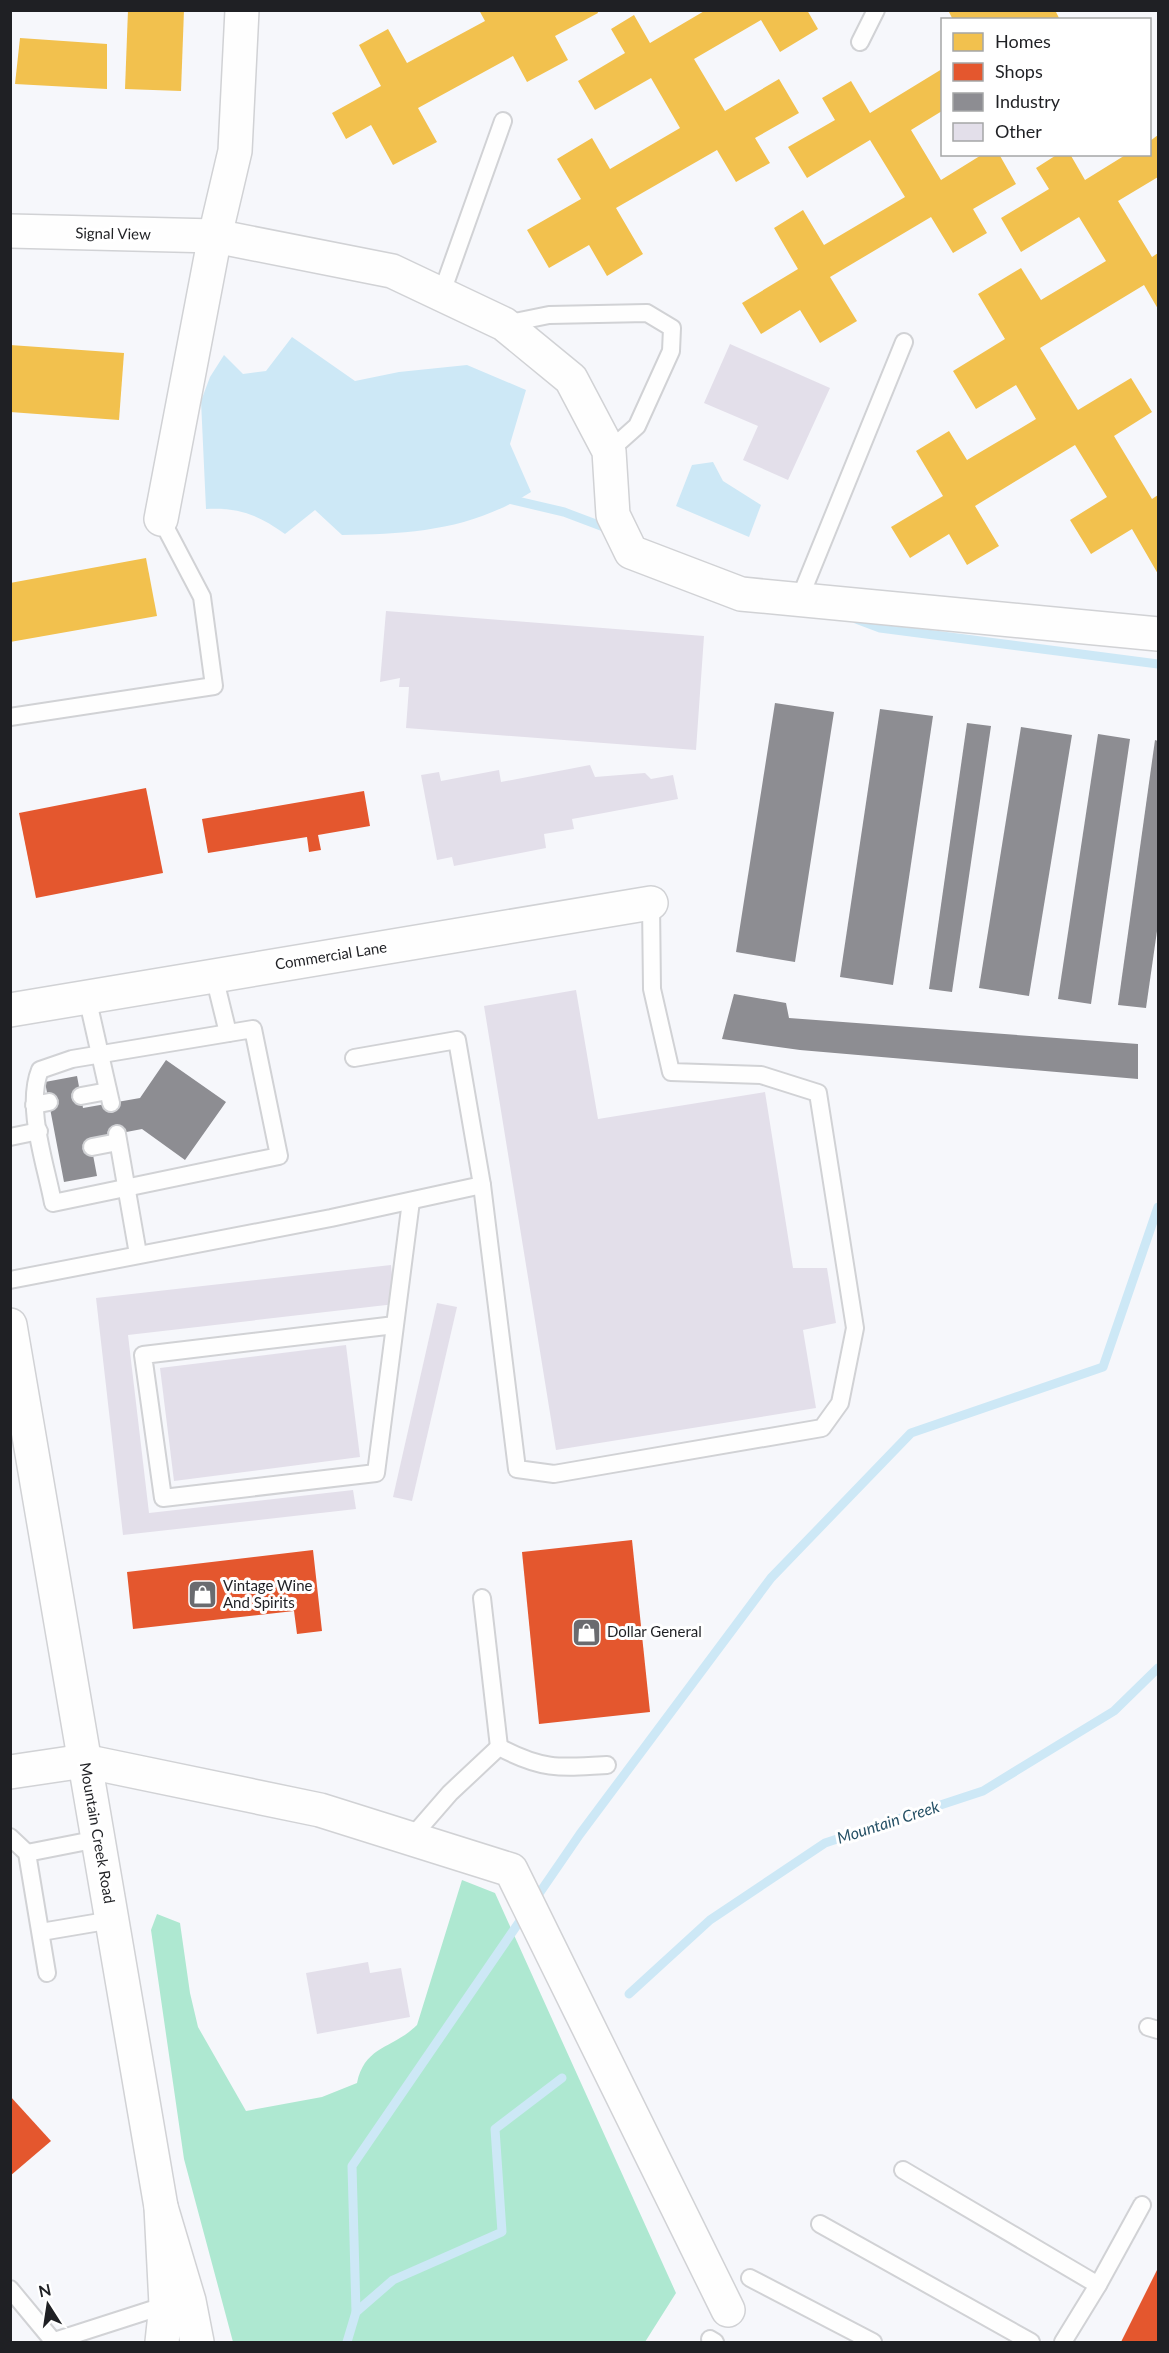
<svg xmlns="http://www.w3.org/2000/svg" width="1169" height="2353" viewBox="0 0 1169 2353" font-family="Lato,sans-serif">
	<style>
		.forest { fill: #aee8d1 }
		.water { fill: #cde8f6 }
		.homes { fill: #f2c14e }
		.shops { fill: #e4572e }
		.industry { fill: #8d8d92 }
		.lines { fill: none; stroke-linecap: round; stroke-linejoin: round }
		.stream { stroke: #cde8f6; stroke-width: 9 }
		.building { fill: #e3dfea }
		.service-casing { stroke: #d1d2d5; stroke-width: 20 }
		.minor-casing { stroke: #d1d2d5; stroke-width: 36 }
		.secondary-casing { stroke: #d1d2d5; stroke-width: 36 }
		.primary-casing { stroke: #d1d2d5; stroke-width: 36 }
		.service { stroke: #fefefe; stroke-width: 16 }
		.minor { stroke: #fefefe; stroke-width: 33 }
		.secondary { stroke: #fefefe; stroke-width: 33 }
		.primary { stroke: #fefefe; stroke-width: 33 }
		.labels { text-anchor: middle; stroke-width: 6; stroke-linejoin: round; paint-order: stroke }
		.street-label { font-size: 15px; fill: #1f2024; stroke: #fff }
		.poi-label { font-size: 15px; fill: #1f2024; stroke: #fff; text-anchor: start }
		.water-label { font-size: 16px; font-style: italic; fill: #265166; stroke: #fff }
	</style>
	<rect width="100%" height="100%" fill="#f6f7fb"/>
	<path class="forest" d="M 462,1880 L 495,1893 L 676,2293 L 645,2342 L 233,2342 L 184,2159 L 151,1930 L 157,1914 L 180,1923 L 190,1993 L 198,2027 L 246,2111 L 322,2097 L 357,2083 C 365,2045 393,2049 417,2025 Z"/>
	<g class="water">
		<path d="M 292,337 L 355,381 L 399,372 L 467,365 L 526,390 L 510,444 L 531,492 C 471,530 412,534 342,535 L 315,510 L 285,534 C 258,515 239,507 206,509 L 201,401 L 210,377 L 224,355 L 243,374 L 266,371 Z"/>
		<path d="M 713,462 L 723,481 L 761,505 L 749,537 L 676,506 L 692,465 Z"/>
	</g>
	<g class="homes">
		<path d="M 128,10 L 184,10 L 181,91 L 125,89 Z"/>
		<path d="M 479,10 L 597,10 L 598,13 L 555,36 L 568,60 L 527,82 L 513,56 L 418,108 L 437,142 L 393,165 L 371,125 L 346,139 L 332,113 L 381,86 L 359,45 L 388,29 L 407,63 L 485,21 Z"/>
		<path d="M 706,10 L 807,10 L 818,29 L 780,52 L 761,20 L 694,59 L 725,111 L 779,79 L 799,113 L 755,138 L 770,163 L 736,182 L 717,150 L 616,208 L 643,254 L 607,276 L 589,245 L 549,268 L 527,230 L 581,199 L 557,159 L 592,138 L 610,169 L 680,128 L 651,78 L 595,110 L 578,81 L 625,53 L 611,29 L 634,15 L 650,43 Z"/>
		<path d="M 948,10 L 1055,10 L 1060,20 L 953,20 Z"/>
		<path d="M 20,38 L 107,44 L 107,89 L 15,84 Z"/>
		<path d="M 942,69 L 942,111 L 911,130 L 941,180 L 983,154 L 999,154 L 1016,184 L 973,209 L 987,233 L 953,253 L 931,217 L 830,277 L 857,321 L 820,343 L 800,310 L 761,334 L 742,303 L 798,269 L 774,228 L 803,210 L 824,245 L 905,197 L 870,140 L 807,178 L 788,147 L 835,120 L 822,98 L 851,81 L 870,113 Z"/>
		<path d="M 1158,135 L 1158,177 L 1118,201 L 1152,257 L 1158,253 L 1158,309 L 1144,285 L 1040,348 L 1078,410 L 1131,378 L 1152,412 L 1114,436 L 1152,499 L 1158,495 L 1158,574 L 1132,529 L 1091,554 L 1070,520 L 1107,497 L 1075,445 L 975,506 L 999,546 L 967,565 L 949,534 L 910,558 L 891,527 L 943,496 L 916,451 L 949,431 L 967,460 L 1036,419 L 1016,385 L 976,409 L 953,371 L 1005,339 L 978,294 L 1021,268 L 1041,300 L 1106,261 L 1079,217 L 1021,252 L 1001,218 L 1049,189 L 1036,168 L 1058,154 L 1070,154 L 1085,180 L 1127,154 L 1150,154 L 1150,141 Z"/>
		<path d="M 10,345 L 124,353 L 119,420 L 10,412 Z"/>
		<path d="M 146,558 L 157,616 L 10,642 L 10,583 Z"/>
	</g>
	<g class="shops">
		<path d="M 146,788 L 163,873 L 36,898 L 19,813 Z"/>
		<path d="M 364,791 L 370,826 L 318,835 L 321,850 L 309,852 L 307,837 L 208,853 L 202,819 Z"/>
		<path d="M 632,1540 L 650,1712 L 539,1724 L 522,1552 Z"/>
		<path d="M 313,1550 L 322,1631 L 297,1634 L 294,1611 L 133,1629 L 127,1572 Z"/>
		<path d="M 10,2096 L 51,2141 L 10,2176 Z"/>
		<path d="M 1158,2268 L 1158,2342 L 1121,2342 Z"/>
	</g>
	<g class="industry">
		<path d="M 775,703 L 834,712 L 795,962 L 736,952 Z"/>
		<path d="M 880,709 L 933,716 L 893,985 L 840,977 Z"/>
		<path d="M 967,723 L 991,726 L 952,992 L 929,989 Z"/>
		<path d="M 1021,727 L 1072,735 L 1029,996 L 979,988 Z"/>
		<path d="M 1098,734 L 1130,739 L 1091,1004 L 1058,999 Z"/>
		<path d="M 1155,740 L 1158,741 L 1158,924 L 1146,1008 L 1118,1005 Z"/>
		<path d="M 734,994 L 786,1003 L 789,1018 L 1138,1044 L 1138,1079 L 800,1050 L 722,1039 Z"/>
		<path d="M 166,1060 L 226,1102 L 185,1160 L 142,1129 L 90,1139 L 97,1176 L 64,1182 L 45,1082 L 77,1076 L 83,1108 L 140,1098 Z"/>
	</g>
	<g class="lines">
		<g class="stream">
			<path d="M 504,498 L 564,512 L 609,529"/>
			<path d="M 856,619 L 880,628 L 1158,664"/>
			<path d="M 534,1901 L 580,1834 L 771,1578 L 911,1433 L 1103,1367 L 1158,1207"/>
			<path d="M 629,1994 L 710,1920 L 825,1843 L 983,1791 L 1114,1711 L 1158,1668"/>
			<path d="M 356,2312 L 393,2280 L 502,2232 L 495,2129 L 562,2078"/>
			<path d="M 347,2342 L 356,2312 L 352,2166 L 524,1915"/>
		</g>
	</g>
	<g class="building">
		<path d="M 730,344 L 830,388 L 788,480 L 743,460 L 758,426 L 704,403 Z"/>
		<path d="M 386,611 L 704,636 L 696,750 L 406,728 L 409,687 L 399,687 L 400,678 L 380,682 Z"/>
		<path d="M 590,765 L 595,777 L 645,773 L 651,779 L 673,775 L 678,799 L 572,819 L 574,829 L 544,834 L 546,848 L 454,866 L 452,857 L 437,860 L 421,775 L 439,772 L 441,781 L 499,770 L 501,782 Z"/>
		<path d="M 576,990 L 598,1119 L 765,1092 L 793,1268 L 827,1268 L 836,1323 L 803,1330 L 816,1408 L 556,1450 L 484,1006 Z"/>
		<path d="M 391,1265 L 395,1304 L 128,1335 L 149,1513 L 353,1490 L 356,1509 L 123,1535 L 96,1298 Z"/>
		<path d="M 437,1303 L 457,1307 L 412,1501 L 393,1497 Z"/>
		<path d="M 346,1345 L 360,1457 L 174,1481 L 160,1368 Z"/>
		<path d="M 368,1962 L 370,1973 L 401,1968 L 410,2017 L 317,2034 L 306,1973 Z"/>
	</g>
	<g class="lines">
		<defs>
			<g id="service">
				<path d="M 860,42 L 876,10"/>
				<path d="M 441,295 L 503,121"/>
				<path d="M 505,324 L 549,315 L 647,313 L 672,328 L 671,351 L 637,426 L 609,451"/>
				<path d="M 799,600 L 904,342"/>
				<path d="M 10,717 L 214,686 L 202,597 L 161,519"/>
				<path d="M 214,976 L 228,1033"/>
				<path d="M 87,997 L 111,1103"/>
				<path d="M 253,1029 L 279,1156 L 53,1203 C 46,1165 25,1107 40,1070 L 72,1059 Z"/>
				<path d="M 81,1096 L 108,1091"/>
				<path d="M 34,1105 L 49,1102"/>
				<path d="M 117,1134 L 138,1254"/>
				<path d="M 10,1137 L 39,1131"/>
				<path d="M 92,1147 L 118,1142"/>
				<path d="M 482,1185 L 517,1469 L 554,1474 L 822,1428 L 840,1403 L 855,1328 L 818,1093 L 761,1075 L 671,1072 L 652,989 L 651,903"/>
				<path d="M 10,1280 L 331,1218 L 482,1185 L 457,1040 L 354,1058"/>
				<path d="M 395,1325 L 143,1355 L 163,1498 L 376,1473 L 411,1201"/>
				<path d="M 482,1598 L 499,1747"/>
				<path d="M 10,1837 L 27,1853 L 47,1973"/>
				<path d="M 410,1839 L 450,1793 L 499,1747 C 542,1770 560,1768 607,1765"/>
				<path d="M 27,1853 L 98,1839"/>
				<path d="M 41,1932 L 112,1920"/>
				<path d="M 1148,2027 L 1158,2030"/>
				<path d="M 903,2170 L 1098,2285 L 1063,2342"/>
				<path d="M 820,2224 L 1031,2342"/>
				<path d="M 750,2278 L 873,2342"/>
				<path d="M 1098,2285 L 1142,2205"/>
				<path d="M 10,2289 L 54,2342"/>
				<path d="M 710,2339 L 715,2342"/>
				<path d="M 51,2342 L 166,2305"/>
			</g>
			<g id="minor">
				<path d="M 10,231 L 215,236 L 392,271 L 504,324 L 571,379 L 609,451 L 613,515 L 631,552 L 741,594 L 1158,634"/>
				<path d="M 161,519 L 215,236 L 235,151 L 242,10"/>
				<path d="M 10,1010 L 651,903"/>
				<path d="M 10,1772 L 84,1761 L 320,1810 L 511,1870 L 728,2310"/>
			</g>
			<path id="secondary" d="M 10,1325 L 161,2207 L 166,2305 L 162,2342"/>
			<path id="primary" d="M 161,2207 L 189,2301 L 197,2342"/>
		</defs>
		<use href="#service" class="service-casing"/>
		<use href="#minor" class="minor-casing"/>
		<use href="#secondary" class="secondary-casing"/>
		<use href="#primary" class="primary-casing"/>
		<use href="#service" class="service"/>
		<use href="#minor" class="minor"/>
		<use href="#secondary" class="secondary"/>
		<use href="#primary" class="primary"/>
	</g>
	<defs>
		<symbol id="shop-square" viewBox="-11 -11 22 22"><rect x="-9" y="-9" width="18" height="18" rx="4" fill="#6a6b6f" stroke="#fff"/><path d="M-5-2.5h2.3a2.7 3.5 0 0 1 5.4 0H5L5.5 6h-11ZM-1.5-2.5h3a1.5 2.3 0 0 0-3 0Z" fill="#fff"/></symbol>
	</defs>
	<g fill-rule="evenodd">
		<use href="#shop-square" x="186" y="1578" width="33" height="33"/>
		<use href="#shop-square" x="570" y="1616" width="33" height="33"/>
	</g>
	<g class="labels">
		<g class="street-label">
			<text transform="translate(113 234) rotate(1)" y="5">Signal View</text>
			<text transform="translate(331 956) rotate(-9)" y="5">Commercial Lane</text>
			<text transform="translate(97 1833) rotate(80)" y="5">Mountain Creek Road</text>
		</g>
		<g class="poi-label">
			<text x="223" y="1591">Vintage Wine<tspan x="223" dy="17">And Spirits</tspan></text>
			<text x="607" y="1637">Dollar General</text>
		</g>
		<g class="water-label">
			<text transform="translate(888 1822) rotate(-18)" y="6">Mountain Creek</text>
		</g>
	</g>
	<rect width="1169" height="2353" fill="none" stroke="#1f2024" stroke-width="24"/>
	<rect x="941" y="18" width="210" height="138" fill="#ffffff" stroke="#a5a6a7" stroke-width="1.5"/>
	<rect x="953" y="33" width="30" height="18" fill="#f2c14e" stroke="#a5a6a7" stroke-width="1.5"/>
	<text x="995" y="48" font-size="18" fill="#1f2024">Homes</text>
	<rect x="953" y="63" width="30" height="18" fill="#e4572e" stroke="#a5a6a7" stroke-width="1.5"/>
	<text x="995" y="78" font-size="18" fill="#1f2024">Shops</text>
	<rect x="953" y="93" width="30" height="18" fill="#8d8d92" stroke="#a5a6a7" stroke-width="1.5"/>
	<text x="995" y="108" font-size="18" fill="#1f2024">Industry</text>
	<rect x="953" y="123" width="30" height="18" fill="#e3dfea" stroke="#a5a6a7" stroke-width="1.5"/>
	<text x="995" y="138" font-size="18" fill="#1f2024">Other</text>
	<g transform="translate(48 2305) rotate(348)" stroke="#ffffff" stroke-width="4.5" paint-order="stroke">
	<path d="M0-4.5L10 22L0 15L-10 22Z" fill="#1f2024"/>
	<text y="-9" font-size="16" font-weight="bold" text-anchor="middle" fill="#1f2024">N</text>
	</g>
</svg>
